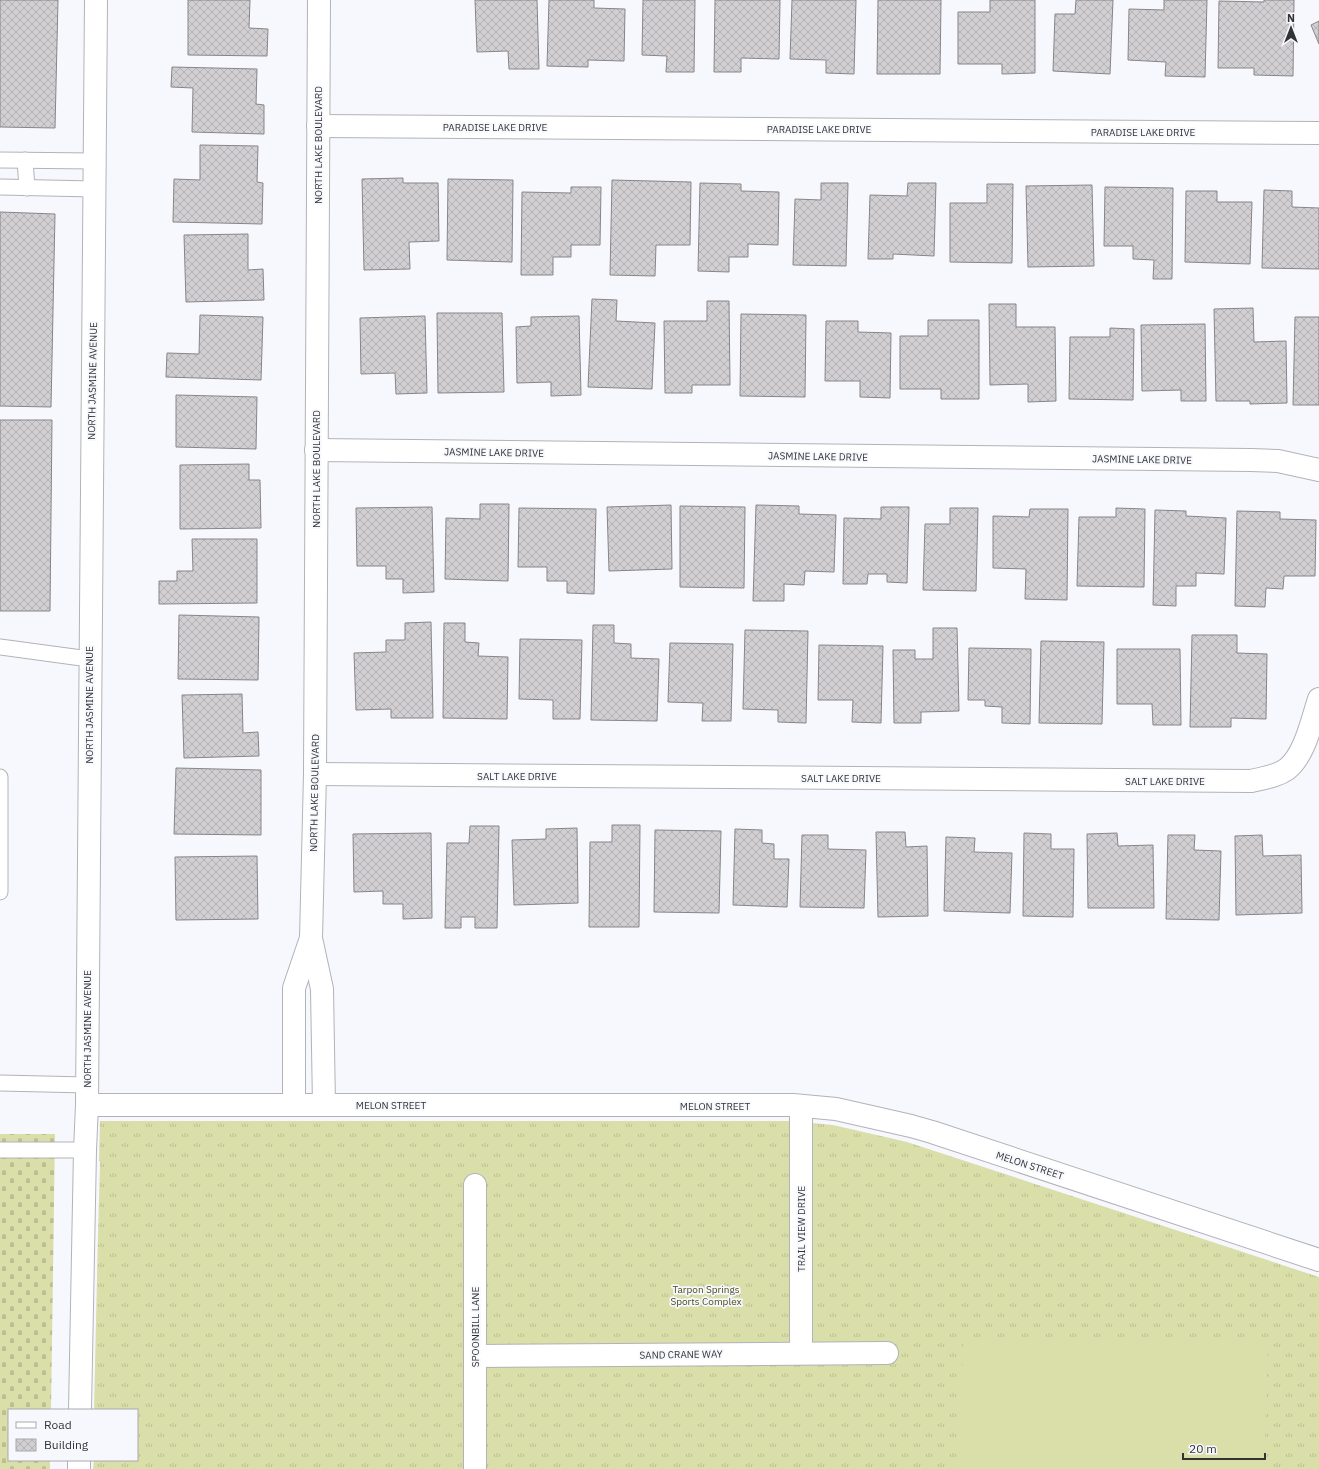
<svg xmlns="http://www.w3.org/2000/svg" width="1319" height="1469" viewBox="0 0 1319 1469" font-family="'IBM Plex Sans',sans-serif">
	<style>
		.grass { fill: url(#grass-tufts) }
		.cemetery { fill: url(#cemetery-stones) }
		.pitch { fill: #dadea9 }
		.building { fill: url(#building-cross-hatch); stroke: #888588 }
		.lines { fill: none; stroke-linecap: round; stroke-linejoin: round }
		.lane-casing { stroke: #b2b3b7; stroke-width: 17 }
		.street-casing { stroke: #b2b3b7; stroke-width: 24 }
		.lane { stroke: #fff; stroke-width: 15 }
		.street { stroke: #fff; stroke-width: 22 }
		.labels { text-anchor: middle; stroke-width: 3.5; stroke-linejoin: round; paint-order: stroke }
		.street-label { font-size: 10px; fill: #323334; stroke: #f7f8fd }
		.park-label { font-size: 10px; fill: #4a4c1b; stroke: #f7f8fd }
	</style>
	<defs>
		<pattern id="grass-tufts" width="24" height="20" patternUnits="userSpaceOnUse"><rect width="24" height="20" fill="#dadea9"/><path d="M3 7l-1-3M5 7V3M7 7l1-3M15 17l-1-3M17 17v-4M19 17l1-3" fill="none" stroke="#bcbf92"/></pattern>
		<pattern id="cemetery-stones" width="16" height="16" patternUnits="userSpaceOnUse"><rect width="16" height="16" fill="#dadea9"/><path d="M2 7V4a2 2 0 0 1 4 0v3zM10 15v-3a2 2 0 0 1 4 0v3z" fill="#bcbf92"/></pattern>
		<pattern id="building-cross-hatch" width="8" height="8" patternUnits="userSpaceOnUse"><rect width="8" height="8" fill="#d2cfd2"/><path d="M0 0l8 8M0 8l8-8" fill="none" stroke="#b5b2b5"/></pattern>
	</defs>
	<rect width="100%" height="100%" fill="#f7f8fd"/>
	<path class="grass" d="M 100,1121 L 792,1121 L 833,1125 L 907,1142 L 1319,1277 L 1319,1469 L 93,1469 L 94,1460 L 137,1460 L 137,1410 L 94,1410 L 98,1233 L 100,1165 L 100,1162 L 99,1161 Z"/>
	<path class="cemetery" d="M 0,1134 L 55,1134 L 51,1410 L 9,1410 L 9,1460 L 50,1460 L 50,1469 L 0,1469 Z"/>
	<path class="pitch" d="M 1268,1339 L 1264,1469 L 959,1469 L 963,1340 Z"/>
	<g class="building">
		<path d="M 0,0 L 58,0 L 55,128 L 0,127 Z"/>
		<path d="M 188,0 L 250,0 L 249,28 L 268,29 L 267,56 L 188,55 Z"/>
		<path d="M 475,0 L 537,0 L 539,69 L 509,69 L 508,51 L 477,52 Z"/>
		<path d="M 549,0 L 594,0 L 594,8 L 625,9 L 624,61 L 588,60 L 588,67 L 547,66 Z"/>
		<path d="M 643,0 L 695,0 L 694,72 L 666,72 L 667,56 L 642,55 Z"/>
		<path d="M 715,0 L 780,0 L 779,59 L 741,58 L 741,72 L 714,72 Z"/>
		<path d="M 792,0 L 856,0 L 854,74 L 826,73 L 826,60 L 790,59 Z"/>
		<path d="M 878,0 L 941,0 L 940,74 L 877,74 Z"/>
		<path d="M 990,0 L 1035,0 L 1035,73 L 1002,74 L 1002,64 L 958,64 L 958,12 L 990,12 Z"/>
		<path d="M 1076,0 L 1113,0 L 1110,74 L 1053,71 L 1055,14 L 1075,14 Z"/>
		<path d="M 1164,0 L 1207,0 L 1205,77 L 1165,76 L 1166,62 L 1128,60 L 1129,9 L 1164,10 Z"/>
		<path d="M 1264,0 L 1294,0 L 1293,76 L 1254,75 L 1254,68 L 1218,68 L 1219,1 L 1264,2 Z"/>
		<path d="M 1319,21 L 1319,44 L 1311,25 Z"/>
		<path d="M 172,67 L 257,69 L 256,104 L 264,105 L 264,134 L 192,132 L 193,88 L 171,87 Z"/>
		<path d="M 200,145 L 258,146 L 257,182 L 263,183 L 262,224 L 173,222 L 174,179 L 200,180 Z"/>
		<path d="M 403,178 L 403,183 L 438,183 L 439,241 L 409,242 L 410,269 L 364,270 L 362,179 Z"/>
		<path d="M 448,179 L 513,180 L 512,262 L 447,260 Z"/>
		<path d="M 612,180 L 691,182 L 690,245 L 656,245 L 655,276 L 610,275 Z"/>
		<path d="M 700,183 L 741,184 L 741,191 L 779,192 L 778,245 L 748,244 L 748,257 L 729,257 L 729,272 L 698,271 Z"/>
		<path d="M 821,183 L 848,183 L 846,266 L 793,265 L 795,199 L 821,200 Z"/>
		<path d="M 908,183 L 936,183 L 934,256 L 893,254 L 893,259 L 868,259 L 870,195 L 907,196 Z"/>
		<path d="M 987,184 L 1013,184 L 1012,263 L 950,262 L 950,203 L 987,203 Z"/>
		<path d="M 1092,185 L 1094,266 L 1028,267 L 1026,186 Z"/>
		<path d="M 571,187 L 601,187 L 600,245 L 571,245 L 571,257 L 553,257 L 553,275 L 521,275 L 522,192 L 571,193 Z"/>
		<path d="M 1105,187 L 1173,188 L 1172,279 L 1153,279 L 1154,260 L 1133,259 L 1133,246 L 1104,246 Z"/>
		<path d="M 1264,190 L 1292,191 L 1292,207 L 1319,208 L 1319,269 L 1262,268 Z"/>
		<path d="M 1186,191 L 1217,191 L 1217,202 L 1252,202 L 1250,264 L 1185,262 Z"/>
		<path d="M 0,212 L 55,214 L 51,407 L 0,406 Z"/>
		<path d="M 248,234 L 248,270 L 263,269 L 264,300 L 186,302 L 184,235 Z"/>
		<path d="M 592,299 L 617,300 L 616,321 L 655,323 L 652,389 L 588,387 Z"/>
		<path d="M 707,301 L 729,301 L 730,385 L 692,385 L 692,393 L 665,393 L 664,321 L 707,321 Z"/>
		<path d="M 989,304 L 1016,304 L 1016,327 L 1055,327 L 1056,401 L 1028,402 L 1028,384 L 990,385 Z"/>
		<path d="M 1253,308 L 1254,342 L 1286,341 L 1287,403 L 1250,404 L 1250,401 L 1216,401 L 1214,309 Z"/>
		<path d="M 437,313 L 502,313 L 504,392 L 438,393 Z"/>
		<path d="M 741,314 L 806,315 L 805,397 L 740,396 Z"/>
		<path d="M 200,315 L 263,317 L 261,380 L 166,377 L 167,353 L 199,354 Z"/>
		<path d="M 425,316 L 427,393 L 396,394 L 395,373 L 361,374 L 360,318 Z"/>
		<path d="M 579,316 L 581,395 L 551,396 L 551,382 L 517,383 L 516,327 L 531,326 L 531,317 Z"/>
		<path d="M 1295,317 L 1319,317 L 1319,405 L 1293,405 Z"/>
		<path d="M 928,320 L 979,320 L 979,399 L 941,399 L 941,389 L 900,389 L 900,336 L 928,336 Z"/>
		<path d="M 826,321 L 858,321 L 858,332 L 891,333 L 890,398 L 860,397 L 860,381 L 825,381 Z"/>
		<path d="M 1205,324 L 1206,401 L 1181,401 L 1181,390 L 1142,391 L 1141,325 Z"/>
		<path d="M 1110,328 L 1134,329 L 1133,400 L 1069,399 L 1070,337 L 1110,337 Z"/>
		<path d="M 176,395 L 257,397 L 256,449 L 176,447 Z"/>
		<path d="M 0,420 L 52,420 L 50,611 L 0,611 Z"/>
		<path d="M 249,464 L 249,480 L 260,480 L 261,528 L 180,529 L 180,465 Z"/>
		<path d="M 480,504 L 509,504 L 508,581 L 445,579 L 446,518 L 480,519 Z"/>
		<path d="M 671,505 L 672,569 L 609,571 L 607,507 Z"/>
		<path d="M 756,505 L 799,506 L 799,514 L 836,515 L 834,572 L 805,571 L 804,585 L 784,584 L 784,601 L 753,601 Z"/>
		<path d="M 680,506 L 745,507 L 744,588 L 680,587 Z"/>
		<path d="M 432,507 L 434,592 L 403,593 L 403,579 L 386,579 L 386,566 L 357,566 L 356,508 Z"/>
		<path d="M 881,507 L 909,507 L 907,583 L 887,582 L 887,574 L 868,574 L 867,584 L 843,584 L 844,518 L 881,519 Z"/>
		<path d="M 519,508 L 596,509 L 594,594 L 567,593 L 567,581 L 547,581 L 547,567 L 518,567 Z"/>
		<path d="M 950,508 L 978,508 L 976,591 L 923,590 L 925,524 L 950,524 Z"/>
		<path d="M 1116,508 L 1145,509 L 1144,587 L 1077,586 L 1079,517 L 1116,517 Z"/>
		<path d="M 1030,509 L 1068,509 L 1067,600 L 1025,599 L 1026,569 L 993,568 L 993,516 L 1029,517 Z"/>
		<path d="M 1155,510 L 1186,511 L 1186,516 L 1226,518 L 1224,574 L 1196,573 L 1196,586 L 1176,586 L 1176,606 L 1153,605 Z"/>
		<path d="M 1237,511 L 1280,512 L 1280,519 L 1316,520 L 1315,576 L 1284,576 L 1283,589 L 1266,588 L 1265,607 L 1235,606 Z"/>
		<path d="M 192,539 L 257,539 L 257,603 L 159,604 L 159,581 L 177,581 L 177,571 L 193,571 Z"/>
		<path d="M 179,615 L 259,617 L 258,680 L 178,679 Z"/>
		<path d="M 431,622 L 433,718 L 391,718 L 391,709 L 356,710 L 354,653 L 386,652 L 386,640 L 405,640 L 405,623 Z"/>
		<path d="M 444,623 L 465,623 L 465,642 L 479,643 L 478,656 L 508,657 L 507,719 L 443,718 Z"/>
		<path d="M 593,625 L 614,625 L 614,643 L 631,644 L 631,658 L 659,659 L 657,721 L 591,720 Z"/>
		<path d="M 933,628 L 957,628 L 959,711 L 921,712 L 921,723 L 894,723 L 893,650 L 915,650 L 915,659 L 933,659 Z"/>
		<path d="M 745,630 L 808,631 L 806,723 L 778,722 L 778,710 L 743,709 Z"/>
		<path d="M 1192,635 L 1237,635 L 1237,653 L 1267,654 L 1266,719 L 1231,718 L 1231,727 L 1190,727 Z"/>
		<path d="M 520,639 L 582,640 L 580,719 L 553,719 L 553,700 L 519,699 Z"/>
		<path d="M 1041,641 L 1104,642 L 1102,724 L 1039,723 Z"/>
		<path d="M 670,643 L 733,644 L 731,721 L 702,721 L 703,703 L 668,702 Z"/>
		<path d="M 819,645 L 883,646 L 881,723 L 852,722 L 853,700 L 818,700 Z"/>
		<path d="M 969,648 L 1031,649 L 1030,724 L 1002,723 L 1002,707 L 985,706 L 985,700 L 968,700 Z"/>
		<path d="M 1117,649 L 1180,649 L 1181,725 L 1153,725 L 1152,704 L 1117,704 Z"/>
		<path d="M 242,694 L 243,733 L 258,732 L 259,756 L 184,758 L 182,695 Z"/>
		<path d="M 176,768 L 261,770 L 261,835 L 174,834 Z"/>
		<path d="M 612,825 L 640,825 L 639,927 L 589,927 L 590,842 L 612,842 Z"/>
		<path d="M 470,826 L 499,826 L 497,928 L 475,928 L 475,917 L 461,917 L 461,928 L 445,928 L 447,843 L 469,843 Z"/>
		<path d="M 577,828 L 578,903 L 514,905 L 512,840 L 546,839 L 546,829 Z"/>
		<path d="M 735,829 L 762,830 L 762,843 L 774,844 L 774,859 L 789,859 L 787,907 L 733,905 Z"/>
		<path d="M 655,830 L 721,831 L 719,913 L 654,912 Z"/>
		<path d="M 876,832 L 905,832 L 906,847 L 927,846 L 928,916 L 878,917 Z"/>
		<path d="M 431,833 L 432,918 L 403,919 L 403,904 L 383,904 L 383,891 L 354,892 L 353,834 Z"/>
		<path d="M 1024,833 L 1051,834 L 1051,849 L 1074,849 L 1073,917 L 1023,916 Z"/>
		<path d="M 1117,833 L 1118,846 L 1153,845 L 1154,908 L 1088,908 L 1087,834 Z"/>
		<path d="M 802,835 L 828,835 L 828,849 L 866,850 L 864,908 L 800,907 Z"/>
		<path d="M 1168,835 L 1195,835 L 1194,850 L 1221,851 L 1219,920 L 1166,919 Z"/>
		<path d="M 1262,835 L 1263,856 L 1301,855 L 1302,913 L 1236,915 L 1235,836 Z"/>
		<path d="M 946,837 L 975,838 L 974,852 L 1012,853 L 1010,913 L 944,911 Z"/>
		<path d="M 257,856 L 258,919 L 176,920 L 175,857 Z"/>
	</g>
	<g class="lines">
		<defs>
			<g id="lane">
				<path d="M 0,160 L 94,161"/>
				<path d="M 25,160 L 27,188"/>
				<path d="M 0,187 L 94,189"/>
				<path d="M 0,647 L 89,659"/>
				<path d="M 0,777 L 0,892"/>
				<path d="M 0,1083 L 87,1085"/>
				<path d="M 0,1150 L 85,1150"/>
			</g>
			<g id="street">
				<path d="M 319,0 L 315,774 L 311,938 L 322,989 L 324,1105"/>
				<path d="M 318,126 L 1319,133"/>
				<path d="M 316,450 L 1251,460 L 1278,461 L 1319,470"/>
				<path d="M 315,774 L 1251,781 C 1263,778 1276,777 1287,769 C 1305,755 1312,720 1319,699"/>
				<path d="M 87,1105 L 793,1105 L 836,1109 L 911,1126 L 932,1132 L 1319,1260"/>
				<path d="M 294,1105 L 294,988 L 311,938"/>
				<path d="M 801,1106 L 801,1352"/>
				<path d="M 475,1356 L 887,1353"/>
				<path d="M 80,1410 L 85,1150 L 87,1105 L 96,0"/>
				<path d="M 79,1469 L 79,1460"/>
				<path d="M 475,1469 L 475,1185"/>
			</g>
		</defs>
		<use href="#lane" class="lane-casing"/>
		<use href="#street" class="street-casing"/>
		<use href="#lane" class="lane"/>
		<use href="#street" class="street"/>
	</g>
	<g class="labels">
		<g class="street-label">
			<text x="495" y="131">PARADISE LAKE DRIVE</text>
			<text x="819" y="133">PARADISE LAKE DRIVE</text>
			<text x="1143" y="136">PARADISE LAKE DRIVE</text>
			<text transform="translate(318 145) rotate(-90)" y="4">NORTH LAKE BOULEVARD</text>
			<text transform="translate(92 381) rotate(-89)" y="4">NORTH JASMINE AVENUE</text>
			<text transform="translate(494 452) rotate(1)" y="4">JASMINE LAKE DRIVE</text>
			<text transform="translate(818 456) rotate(1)" y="4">JASMINE LAKE DRIVE</text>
			<text transform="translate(1142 459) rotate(1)" y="4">JASMINE LAKE DRIVE</text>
			<text transform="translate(316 469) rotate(-90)" y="4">NORTH LAKE BOULEVARD</text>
			<text transform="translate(89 705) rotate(-90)" y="4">NORTH JASMINE AVENUE</text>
			<text x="517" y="780">SALT LAKE DRIVE</text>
			<text x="841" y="782">SALT LAKE DRIVE</text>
			<text x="1165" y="785">SALT LAKE DRIVE</text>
			<text transform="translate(314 793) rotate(-89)" y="4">NORTH LAKE BOULEVARD</text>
			<text transform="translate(87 1029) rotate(-90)" y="4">NORTH JASMINE AVENUE</text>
			<text x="391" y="1109">MELON STREET</text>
			<text x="715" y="1110">MELON STREET</text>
			<text transform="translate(1030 1165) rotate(18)" y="4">MELON STREET</text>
			<text transform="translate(801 1229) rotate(-90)" y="4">TRAIL VIEW DRIVE</text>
			<text transform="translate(475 1327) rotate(-90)" y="4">SPOONBILL LANE</text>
			<text transform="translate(681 1354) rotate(-1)" y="4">SAND CRANE WAY</text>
		</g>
		<g class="park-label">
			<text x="706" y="1293">Tarpon Springs<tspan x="706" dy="12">Sports Complex</tspan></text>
		</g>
	</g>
	<rect x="8" y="1409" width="130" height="52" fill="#f7f8fd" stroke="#a8a9ad"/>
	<rect x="16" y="1422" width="20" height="6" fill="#ffffff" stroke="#a8a9ad"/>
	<text x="44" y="1429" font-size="12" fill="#323334">Road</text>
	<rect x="16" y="1439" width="20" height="12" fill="url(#building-cross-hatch)" stroke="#a8a9ad"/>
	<text x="44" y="1449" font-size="12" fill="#323334">Building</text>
	<g transform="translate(1291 28)" stroke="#f7f8fd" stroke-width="3" paint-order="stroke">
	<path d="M0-3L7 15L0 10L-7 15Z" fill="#323334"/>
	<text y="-6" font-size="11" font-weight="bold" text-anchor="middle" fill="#323334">N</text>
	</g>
	<path d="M1183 1453v6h82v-6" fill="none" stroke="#323334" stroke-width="2"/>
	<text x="1189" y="1453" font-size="12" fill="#323334" stroke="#f7f8fd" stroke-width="3" paint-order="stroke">20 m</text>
</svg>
